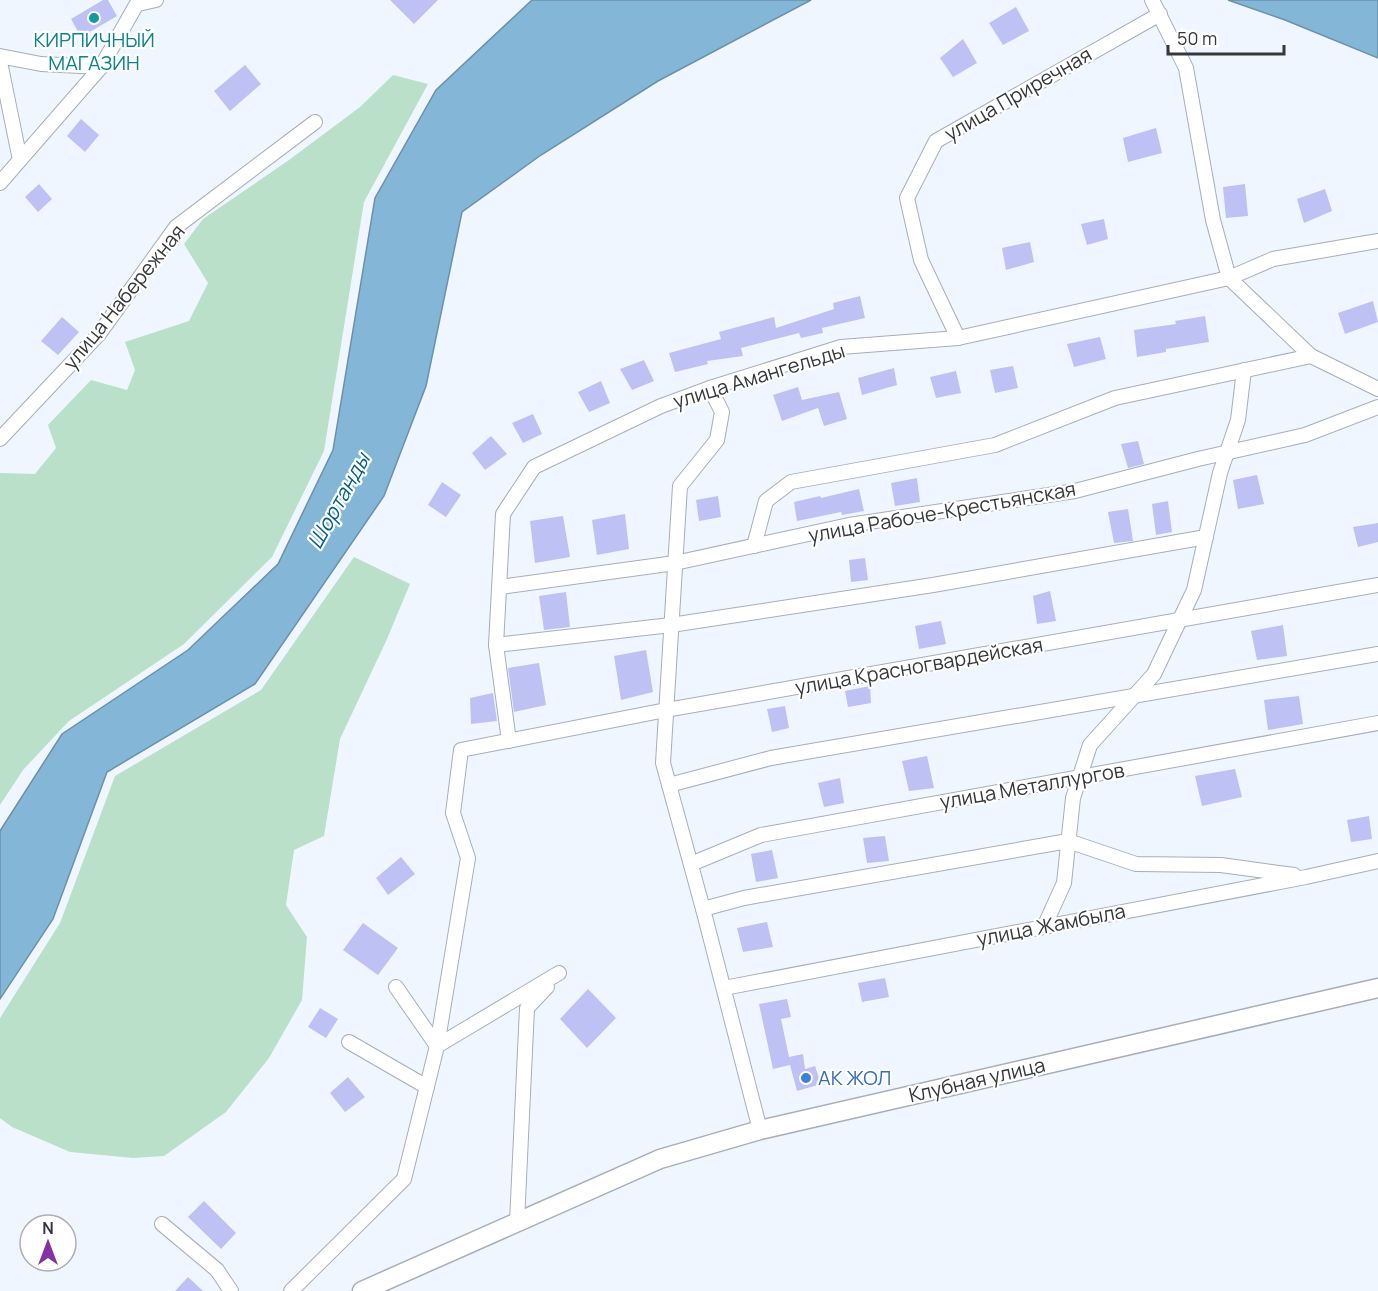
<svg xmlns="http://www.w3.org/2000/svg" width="1378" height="1291" viewBox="0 0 1378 1291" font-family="Manrope,sans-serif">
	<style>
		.green { fill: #bae0ca }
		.water { fill: #84b6d8; stroke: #6c90a9; stroke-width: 1.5 }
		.building { fill: #bec1f4 }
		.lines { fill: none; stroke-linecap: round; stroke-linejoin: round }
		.minor-casing { stroke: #a8aeb5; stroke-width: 16 }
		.tertiary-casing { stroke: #a8aeb5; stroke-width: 21 }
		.minor { stroke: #fff; stroke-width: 14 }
		.tertiary { stroke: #fff; stroke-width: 18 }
		.culture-dot { fill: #0f9aa8; stroke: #fff; stroke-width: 2 }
		.shop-dot { fill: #3f7fe0; stroke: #fff; stroke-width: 2 }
		.labels { text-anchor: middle; stroke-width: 4.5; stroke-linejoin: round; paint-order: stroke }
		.culture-label { font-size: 20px; fill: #0d838f; stroke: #fff }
		.street-label { font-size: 20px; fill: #35373b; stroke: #fff }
		.shop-label { font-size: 20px; fill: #366cbe; stroke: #fff; text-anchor: start }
		.water-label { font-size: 21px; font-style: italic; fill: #015d89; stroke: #fff }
	</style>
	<rect width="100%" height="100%" fill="#f0f6ff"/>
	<g class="green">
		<path d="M 393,75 L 428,84 L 364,202 L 324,451 L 272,557 L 184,644 L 69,721 L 23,770 L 0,805 L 0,473 L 35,474 L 56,448 L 48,425 L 91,380 L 127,390 L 135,370 L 125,342 L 189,321 L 208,283 L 184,244 L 203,219 L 289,160 L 360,107 Z"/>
		<path d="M 354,557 L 410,584 L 387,639 L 340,739 L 324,836 L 294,850 L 286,905 L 307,937 L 302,1000 L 269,1058 L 226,1112 L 164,1156 L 133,1158 L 70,1152 L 12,1127 L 0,1118 L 0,1018 L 60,923 L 115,776 L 261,690 Z"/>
	</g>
	<g class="water">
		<path d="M 532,0 L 811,0 L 658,81 L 541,155 L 462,212 L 426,386 L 384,496 L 255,684 L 107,772 L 53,919 L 0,999 L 0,831 L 62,734 L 188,650 L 278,564 L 333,450 L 375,198 L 436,90 Z"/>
		<path d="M 1228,0 L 1378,0 L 1378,58 L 1285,20 Z"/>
	</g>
	<g class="building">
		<path d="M 103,0 L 108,0 L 117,16 L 81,37 L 71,19 Z"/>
		<path d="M 390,0 L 438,0 L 414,24 Z"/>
		<path d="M 1016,7 L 1029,31 L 1003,45 L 989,23 Z"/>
		<path d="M 963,39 L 977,63 L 953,77 L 940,58 Z"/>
		<path d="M 245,65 L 261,84 L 230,111 L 214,91 Z"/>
		<path d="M 81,119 L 99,135 L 85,152 L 67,136 Z"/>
		<path d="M 1156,128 L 1162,153 L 1128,162 L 1123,138 Z"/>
		<path d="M 39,184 L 52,199 L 38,212 L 25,197 Z"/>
		<path d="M 1245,184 L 1248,216 L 1226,218 L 1223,187 Z"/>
		<path d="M 1325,189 L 1332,211 L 1304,223 L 1297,199 Z"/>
		<path d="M 1104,219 L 1108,239 L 1087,245 L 1081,224 Z"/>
		<path d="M 1030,242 L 1034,262 L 1006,270 L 1002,248 Z"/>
		<path d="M 860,296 L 865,318 L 822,328 L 823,333 L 801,338 L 799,333 L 741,348 L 743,356 L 707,361 L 708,364 L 675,372 L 669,353 L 721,339 L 719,332 L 774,317 L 776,328 L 834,309 L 833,303 Z"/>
		<path d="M 1373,301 L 1378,322 L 1345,334 L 1338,313 Z"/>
		<path d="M 1205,316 L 1209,342 L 1166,349 L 1166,352 L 1137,357 L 1134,330 L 1176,324 L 1175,321 Z"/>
		<path d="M 62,317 L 79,332 L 58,355 L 41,341 Z"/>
		<path d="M 1100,337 L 1106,359 L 1074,367 L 1067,344 Z"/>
		<path d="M 644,360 L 654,381 L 632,390 L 620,369 Z"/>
		<path d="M 1013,366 L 1018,388 L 995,393 L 990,370 Z"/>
		<path d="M 894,368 L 897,385 L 862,395 L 858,378 Z"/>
		<path d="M 956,371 L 961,393 L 936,398 L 930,377 Z"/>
		<path d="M 601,381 L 610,403 L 589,412 L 578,392 Z"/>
		<path d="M 798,387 L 802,400 L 839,392 L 847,419 L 824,426 L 818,408 L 782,421 L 773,395 Z"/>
		<path d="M 533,414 L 542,434 L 523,443 L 512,423 Z"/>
		<path d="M 491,436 L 507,454 L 485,470 L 472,453 Z"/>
		<path d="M 1138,441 L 1144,464 L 1128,468 L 1121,444 Z"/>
		<path d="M 1257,475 L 1264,504 L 1238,509 L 1233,480 Z"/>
		<path d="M 917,478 L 920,502 L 895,506 L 891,483 Z"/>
		<path d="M 442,482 L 461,495 L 446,517 L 428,505 Z"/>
		<path d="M 859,489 L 864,511 L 842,515 L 841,512 L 797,521 L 794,502 L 820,496 L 821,498 Z"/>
		<path d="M 718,496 L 721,517 L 699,521 L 696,500 Z"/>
		<path d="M 1168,501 L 1172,532 L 1156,535 L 1152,504 Z"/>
		<path d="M 1128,509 L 1133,541 L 1114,543 L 1108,512 Z"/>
		<path d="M 625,514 L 629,549 L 597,555 L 592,520 Z"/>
		<path d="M 563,516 L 570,557 L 535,563 L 530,521 Z"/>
		<path d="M 1378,523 L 1378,542 L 1358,547 L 1353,527 Z"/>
		<path d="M 865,558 L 868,580 L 851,582 L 849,560 Z"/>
		<path d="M 1050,591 L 1056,621 L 1037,624 L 1033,596 Z"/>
		<path d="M 566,592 L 570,627 L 544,630 L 539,596 Z"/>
		<path d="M 941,621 L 946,644 L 919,649 L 915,626 Z"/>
		<path d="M 1283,625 L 1287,656 L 1257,660 L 1251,631 Z"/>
		<path d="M 646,650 L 653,692 L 621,700 L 614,656 Z"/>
		<path d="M 539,663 L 546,705 L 514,712 L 508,668 Z"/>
		<path d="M 870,686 L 871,703 L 848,707 L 845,691 Z"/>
		<path d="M 493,693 L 497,721 L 471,724 L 470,698 Z"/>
		<path d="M 1299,696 L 1303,724 L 1268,730 L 1264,700 Z"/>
		<path d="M 785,706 L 789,728 L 772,732 L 767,709 Z"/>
		<path d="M 927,756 L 934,788 L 909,791 L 902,761 Z"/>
		<path d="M 1235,769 L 1242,797 L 1202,806 L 1195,776 Z"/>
		<path d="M 840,778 L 844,803 L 824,807 L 818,783 Z"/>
		<path d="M 1369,816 L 1372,839 L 1351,842 L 1347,820 Z"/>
		<path d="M 885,836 L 889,861 L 867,863 L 863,838 Z"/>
		<path d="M 772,850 L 778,878 L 756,882 L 751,854 Z"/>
		<path d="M 401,857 L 415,874 L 388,895 L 376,878 Z"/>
		<path d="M 767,922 L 773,947 L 743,952 L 737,928 Z"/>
		<path d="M 363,923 L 398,948 L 378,975 L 343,950 Z"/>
		<path d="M 885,978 L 889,997 L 862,1002 L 858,983 Z"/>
		<path d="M 588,989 L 616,1018 L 587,1048 L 560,1019 Z"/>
		<path d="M 787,999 L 791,1017 L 781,1019 L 789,1057 L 803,1054 L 805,1069 L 815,1066 L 821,1084 L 797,1091 L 790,1065 L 773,1069 L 759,1004 Z"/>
		<path d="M 320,1008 L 338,1019 L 326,1038 L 308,1027 Z"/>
		<path d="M 348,1077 L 365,1097 L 345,1112 L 330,1093 Z"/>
		<path d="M 204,1201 L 236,1233 L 221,1249 L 188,1217 Z"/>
		<path d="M 188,1277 L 203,1291 L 175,1291 Z"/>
	</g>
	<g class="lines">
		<defs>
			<g id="minor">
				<path d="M 1152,0 L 1186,68 L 1213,220 L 1229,278"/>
				<path d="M 138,4 L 156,0"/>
				<path d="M 0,56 L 41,64 L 101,67"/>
				<path d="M 0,62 L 20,160"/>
				<path d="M 0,183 L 101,67 L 139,0"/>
				<path d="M 1229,278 L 1311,356 L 1378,389"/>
				<path d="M 958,338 L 921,260 L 907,198 L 936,141 L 1160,14"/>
				<path d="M 710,388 L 722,412 L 717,440 L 680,486 L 663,763 L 703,909 L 760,1130"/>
				<path d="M 0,439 L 99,334 L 176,227 L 315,122"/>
				<path d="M 754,546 L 766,501 L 791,482 L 995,445 L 1115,398 L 1311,356"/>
				<path d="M 500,587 L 675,563 L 849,525 L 1075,491 L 1198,459 L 1305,435 L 1378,407"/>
				<path d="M 496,645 L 671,625 L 933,585 L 1206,537"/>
				<path d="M 509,741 L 496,645 L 503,514 L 534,467 L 661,406 L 710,388 L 841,347 L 958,338 L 1229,278 L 1273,259 L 1378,241"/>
				<path d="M 669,785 L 771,758 L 1378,654"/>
				<path d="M 691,864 L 761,835 L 1378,723"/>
				<path d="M 703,909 L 744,898 L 1068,841 L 1136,864 L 1221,865 L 1294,875"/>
				<path d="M 1044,927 L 1064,883 L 1073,798 L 1090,745 L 1154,674 L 1194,590 L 1220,473 L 1238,420 L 1244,370"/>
				<path d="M 396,987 L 437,1046"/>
				<path d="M 724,988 L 1306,877 L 1378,861"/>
				<path d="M 349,1042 L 427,1087"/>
				<path d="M 437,1046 L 468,858 L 453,813 L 461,750 L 666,710 L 1378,585"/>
				<path d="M 517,1222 L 527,1008 L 547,987"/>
				<path d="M 162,1224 L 217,1270 L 231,1291"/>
				<path d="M 291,1291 L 404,1179 L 437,1046 L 559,973"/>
			</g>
			<path id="tertiary" d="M 362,1291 L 660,1159 L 760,1130 L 1378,988"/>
		</defs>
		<use href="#minor" class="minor-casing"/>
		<use href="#tertiary" class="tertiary-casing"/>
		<use href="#minor" class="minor"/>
		<use href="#tertiary" class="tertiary"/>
	</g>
	<circle class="culture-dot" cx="94" cy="18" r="6"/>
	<circle class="shop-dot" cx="806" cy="1078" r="6"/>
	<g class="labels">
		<g class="culture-label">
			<text x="94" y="47">КИРПИЧНЫЙ<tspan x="94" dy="23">МАГАЗИН</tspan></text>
		</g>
		<g class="street-label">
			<text transform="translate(1018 94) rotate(-30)" y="7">улица Приречная</text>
			<text transform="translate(124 297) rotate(-51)" y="7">улица Набережная</text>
			<text transform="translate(759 376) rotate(-17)" y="7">улица Амангельды</text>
			<text transform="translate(942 512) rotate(-10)" y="7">улица Рабоче-Крестьянская</text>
			<text transform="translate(919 666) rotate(-10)" y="7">улица Красногвардейская</text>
			<text transform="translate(1032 786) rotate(-10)" y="7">улица Металлургов</text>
			<text transform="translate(1051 925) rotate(-11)" y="7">улица Жамбыла</text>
			<text transform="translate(977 1080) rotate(-13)" y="7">Клубная улица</text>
		</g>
		<g class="shop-label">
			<text x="818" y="1085">АК ЖОЛ</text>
		</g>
		<g class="water-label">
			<text transform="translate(339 501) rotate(-61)" y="7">Шортанды</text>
		</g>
	</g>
	<g transform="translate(48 1243)"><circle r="28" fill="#ffffff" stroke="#aeafb1" stroke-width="1.5"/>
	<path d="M0-4.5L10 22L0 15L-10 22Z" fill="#8432a1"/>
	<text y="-9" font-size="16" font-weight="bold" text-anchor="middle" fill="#35373b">N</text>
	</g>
	<path d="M1168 45v9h116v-9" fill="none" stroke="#35373b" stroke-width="3"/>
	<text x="1177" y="45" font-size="18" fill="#35373b" stroke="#ffffff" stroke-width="4.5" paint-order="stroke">50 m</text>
</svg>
